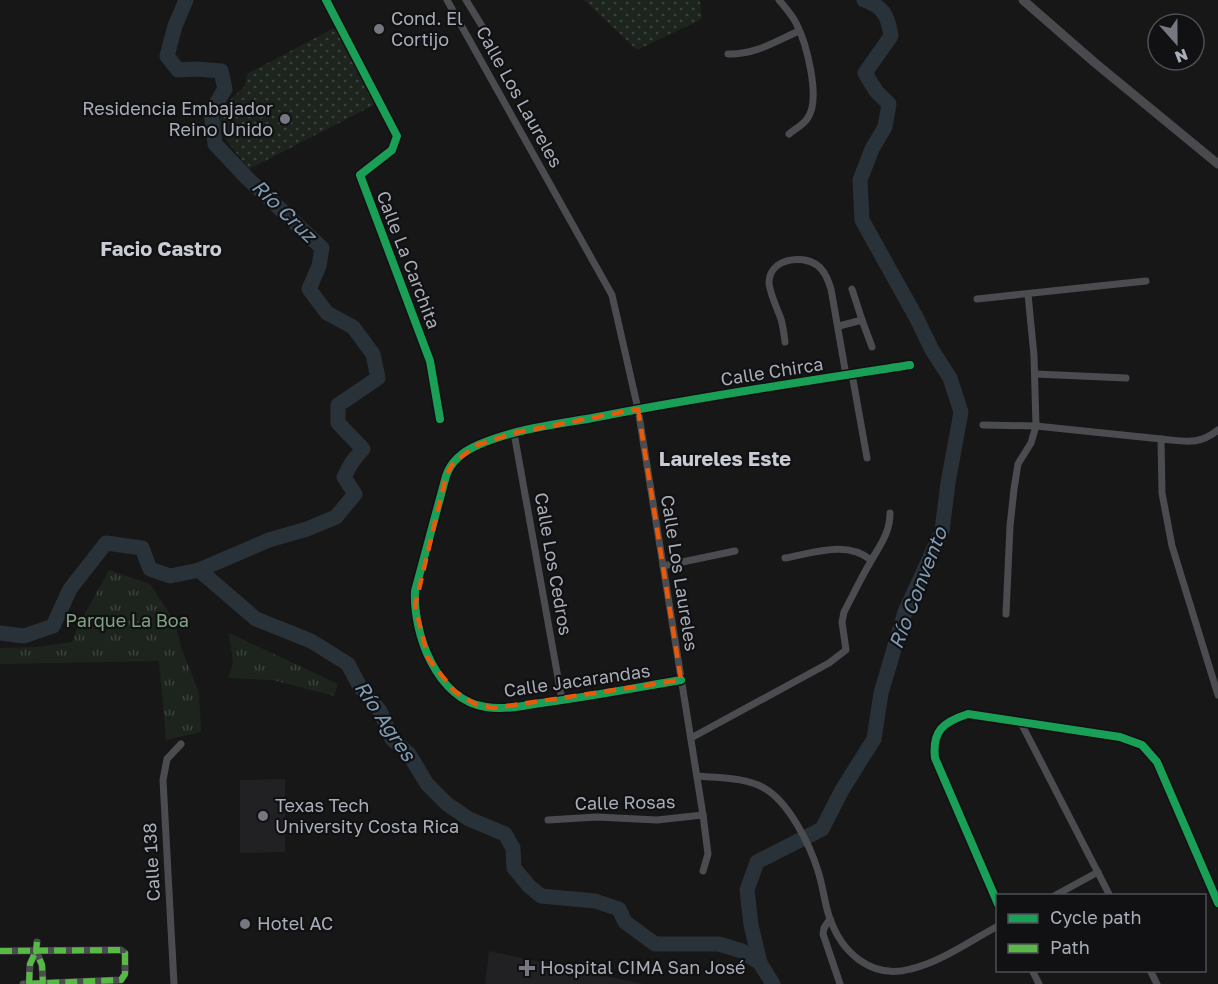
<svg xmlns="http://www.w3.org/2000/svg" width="1218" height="984" viewBox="0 0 1218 984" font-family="'Golos Text',sans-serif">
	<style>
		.built { fill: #212123 }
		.grass { fill: url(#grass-dots) }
		.park { fill: url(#park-tufts) }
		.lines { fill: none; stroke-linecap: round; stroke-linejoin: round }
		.river { stroke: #2a3239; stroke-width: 15 }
		.street { stroke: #4b4c50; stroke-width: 7 }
		.secondary { stroke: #4a4a4e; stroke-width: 9 }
		.quiet { stroke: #58b947; stroke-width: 6; stroke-dasharray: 12 6; stroke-linecap: butt }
		.cycleway-casing { stroke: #111113; stroke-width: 11 }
		.cycleway { stroke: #1a9f57; stroke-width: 8 }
		.marked { fill: none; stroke: #e8590c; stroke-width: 4.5; stroke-dasharray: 12 8; stroke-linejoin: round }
		.poi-dot { fill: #757880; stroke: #111113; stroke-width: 2 }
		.labels { text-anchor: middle; stroke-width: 4.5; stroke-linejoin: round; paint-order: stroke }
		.poi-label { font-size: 18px; fill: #a8adb8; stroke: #111113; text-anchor: start }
		.street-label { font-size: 18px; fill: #a8adb8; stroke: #111113 }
		.park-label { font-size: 18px; fill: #7fa381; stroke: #111113 }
		.water-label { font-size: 20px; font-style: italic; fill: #7f9bb3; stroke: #111113 }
		.neighbourhood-label { font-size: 20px; font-weight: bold; fill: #c9ccd4; stroke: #111113 }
	</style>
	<defs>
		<pattern id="grass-dots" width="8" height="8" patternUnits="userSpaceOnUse" patternTransform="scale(1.5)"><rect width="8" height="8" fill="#1d241e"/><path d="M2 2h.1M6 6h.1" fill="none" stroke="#3b413d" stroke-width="1.8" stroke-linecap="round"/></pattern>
		<pattern id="park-tufts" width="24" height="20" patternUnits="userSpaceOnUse" patternTransform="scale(1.5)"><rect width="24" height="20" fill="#1d241e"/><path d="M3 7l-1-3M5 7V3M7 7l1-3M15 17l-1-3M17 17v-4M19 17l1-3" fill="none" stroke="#3b413d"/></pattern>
	</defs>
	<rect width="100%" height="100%" fill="#171717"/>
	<g class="built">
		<path d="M 285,779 L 285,852 L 240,853 L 240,780 Z"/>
		<path d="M 489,951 L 644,984 L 485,984 Z"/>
	</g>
	<g class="grass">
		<path d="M 584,0 L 700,0 L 702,19 L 637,50 Z"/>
		<path d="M 336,27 L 376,104 L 249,169 L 227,141 L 218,121 L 227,103 L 245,86 L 247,74 Z"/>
	</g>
	<g class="park">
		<path d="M 109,570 L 150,584 L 175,622 L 181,647 L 199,693 L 201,732 L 166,740 L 159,661 L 0,664 L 0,648 L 38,647 L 72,642 L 78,626 Z"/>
		<path d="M 229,633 L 338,684 L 334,696 L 273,680 L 228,678 L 233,663 Z"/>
	</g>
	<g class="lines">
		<g class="river">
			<path d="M 186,0 L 175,26 L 167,56 L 178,70 L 197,69 L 221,71 L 225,89 L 211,112 L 215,144 L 247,178 L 322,248 L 319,266 L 309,289 L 327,313 L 353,327 L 373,354 L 378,378 L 338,405 L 338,423 L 363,449 L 352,462 L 344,477 L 355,494 L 336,517 L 307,529 L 269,540 L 199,570"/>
			<path d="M 0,633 L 24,636 L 53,626 L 70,589 L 106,543 L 142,548 L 150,569 L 170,576 L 199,570 L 256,619 L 311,641 L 348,664 L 360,687 L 380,711 L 392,739 L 409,754 L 427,784 L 447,804 L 469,819 L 505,834 L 513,848 L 514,868 L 529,886 L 541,896 L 595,901 L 619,909 L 625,922 L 655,944 L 719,944 L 742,951 L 760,963 L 773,984"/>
			<path d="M 760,963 L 751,925 L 747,890 L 757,862 L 822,829 L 842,790 L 874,739 L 881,693 L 905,612 L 942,531 L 948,483 L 961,412 L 950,378 L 932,350 L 916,317 L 862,220 L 860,180 L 872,149 L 885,127 L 889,104 L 876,91 L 865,73 L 891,36 C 888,16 884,7 864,0"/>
		</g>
		<g class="street">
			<path d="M 326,0 L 397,136 L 392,150 L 360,175 L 430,361 L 440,419"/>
			<path d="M 447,0 L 612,295 L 638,409 L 703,815 L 708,854 L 703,871"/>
			<path d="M 466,0 L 482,26"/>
			<path d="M 779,0 C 785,7 792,15 796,23 C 806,42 822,100 807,119 C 803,125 795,129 789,134"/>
			<path d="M 728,54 C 755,55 776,41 799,31"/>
			<path d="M 852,289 L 862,320"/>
			<path d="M 977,299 L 1146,281"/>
			<path d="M 839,326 L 862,320 L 872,347"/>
			<path d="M 785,342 C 784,334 783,326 781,319 C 777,308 770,294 769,283 C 769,259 801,254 817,265 C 825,271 828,280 831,289 L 846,375"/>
			<path d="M 852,374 L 867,458"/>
			<path d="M 1035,374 L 1126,378"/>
			<path d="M 983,425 L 1036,426 L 1161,439"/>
			<path d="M 1218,430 C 1198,446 1185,441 1161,439 L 1162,493 L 1172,546 L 1218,695"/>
			<path d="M 514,433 L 562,700"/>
			<path d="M 785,558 C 813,553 847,540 871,560"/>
			<path d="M 663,566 L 735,551"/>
			<path d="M 1006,614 L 1010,526 L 1014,489 L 1018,464 L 1031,443 L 1036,426 L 1034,356 L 1028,294"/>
			<path d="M 681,680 C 634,688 588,697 541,703 C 523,706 503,710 486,707 C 437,700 413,634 415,591 L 446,476 C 451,461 464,451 478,445 C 516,428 562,424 603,416 C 705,396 808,381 910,365"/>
			<path d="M 1020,721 L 1110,896"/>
			<path d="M 691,738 L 829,663 L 846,650 L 842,622 L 844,612 C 853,595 861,578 871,561 C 880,545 890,533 890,513"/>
			<path d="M 697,776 C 718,778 745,777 764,788 C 789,802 810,845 818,871 C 823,886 824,901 829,916 C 841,952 871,980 911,969 C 941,962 970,941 998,926"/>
			<path d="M 548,820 L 597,817 L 657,820 L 703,815"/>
			<path d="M 1054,896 L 1098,872"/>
			<path d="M 998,904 L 935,758 C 932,731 943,722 968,714 L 1120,737 L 1142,745 L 1157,762 L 1218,903"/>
			<path d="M 830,919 L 824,928 L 823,934 L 840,984"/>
			<path d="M 37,942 L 36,951 L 42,965 L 43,984"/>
			<path d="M 0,951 L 121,950 L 125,953 L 125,974 L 121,980 L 23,984"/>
			<path d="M 1032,970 L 1039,984"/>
			<path d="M 1150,970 L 1157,984"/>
			<path d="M 29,984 L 30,964 L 36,951"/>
			<path d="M 174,984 L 163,780 L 167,759 L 181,744"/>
		</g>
		<path class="secondary" d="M 1023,0 L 1094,62 L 1218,164"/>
		<g class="quiet">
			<path d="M 37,942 L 36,951 L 42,965 L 43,984"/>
			<path d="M 0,951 L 121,950 L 125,953 L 125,974 L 121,980 L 23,984"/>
			<path d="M 29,984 L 30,964 L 36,951"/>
		</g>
		<defs>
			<g id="cycleway">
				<path d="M 326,0 L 397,136 L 392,150 L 360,175 L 430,361 L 440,419"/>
				<path d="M 681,680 C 634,688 588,697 541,703 C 523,706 503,710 486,707 C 437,700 413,634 415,591 L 446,476 C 451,461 464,451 478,445 C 516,428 562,424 603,416 C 705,396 808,381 910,365"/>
				<path d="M 998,904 L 935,758 C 932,731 943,722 968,714 L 1120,737 L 1142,745 L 1157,762 L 1218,903"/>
			</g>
		</defs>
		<use href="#cycleway" class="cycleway-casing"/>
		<use href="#cycleway" class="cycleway"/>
	</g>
	<path class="marked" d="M 638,409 L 681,680 L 494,708 L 475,704 L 454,691 L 428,658 L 415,606 L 446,476 L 453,463 L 477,445 L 514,433 Z"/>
	<g class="poi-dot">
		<circle cx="379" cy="29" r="6"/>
		<circle cx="285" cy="119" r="6"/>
		<circle cx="263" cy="816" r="6"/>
		<circle cx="245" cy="924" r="6"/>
		<path d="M524 959h6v6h6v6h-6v6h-6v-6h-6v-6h6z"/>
	</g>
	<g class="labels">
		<g class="poi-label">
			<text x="391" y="25">Cond. El<tspan x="391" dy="21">Cortijo</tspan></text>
			<text x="273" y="115" text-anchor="end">Residencia Embajador<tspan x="273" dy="21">Reino Unido</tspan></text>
			<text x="275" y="812">Texas Tech<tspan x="275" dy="21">University Costa Rica</tspan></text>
			<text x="257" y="930">Hotel AC</text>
			<text x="540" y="974">Hospital CIMA San José</text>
		</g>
		<g class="street-label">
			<text transform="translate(519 97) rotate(61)" y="6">Calle Los Laureles</text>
			<text transform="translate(408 260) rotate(69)" y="6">Calle La Carchita</text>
			<text transform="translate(772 372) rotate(-9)" y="6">Calle Chirca</text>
			<text transform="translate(553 564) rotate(80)" y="6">Calle Los Cedros</text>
			<text transform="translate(679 573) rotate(81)" y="6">Calle Los Laureles</text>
			<text transform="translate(577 681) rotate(-8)" y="6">Calle Jacarandas</text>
			<text transform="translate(625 803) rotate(-1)" y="6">Calle Rosas</text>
			<text transform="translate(152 862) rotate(-93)" y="6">Calle 138</text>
		</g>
		<g class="park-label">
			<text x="127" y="627">Parque La Boa</text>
		</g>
		<g class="water-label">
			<text transform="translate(284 211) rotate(44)" y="7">Río Cruz</text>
			<text transform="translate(918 588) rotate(-69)" y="7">Río Convento</text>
			<text transform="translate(385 721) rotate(56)" y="7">Río Agres</text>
		</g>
		<g class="neighbourhood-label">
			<text x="161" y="256">Facio Castro</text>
			<text x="725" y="466">Laureles Este</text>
		</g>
	</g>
	<rect x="996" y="894" width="210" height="78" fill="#111113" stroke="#4d4f55" stroke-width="1.5"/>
	<rect x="1008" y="914" width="30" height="9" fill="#1a9f57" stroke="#4d4f55" stroke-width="1.5"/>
	<text x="1050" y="924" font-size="18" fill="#a8adb8">Cycle path</text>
	<rect x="1008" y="944" width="30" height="9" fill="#58b947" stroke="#4d4f55" stroke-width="1.5"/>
	<text x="1050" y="954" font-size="18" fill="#a8adb8">Path</text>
	<g transform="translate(1176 42) rotate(159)"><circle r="28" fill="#111113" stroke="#4d4f55" stroke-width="1.5"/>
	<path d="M0-4.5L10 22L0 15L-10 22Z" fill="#757880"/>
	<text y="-9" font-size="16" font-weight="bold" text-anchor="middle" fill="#a8adb8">N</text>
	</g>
</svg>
